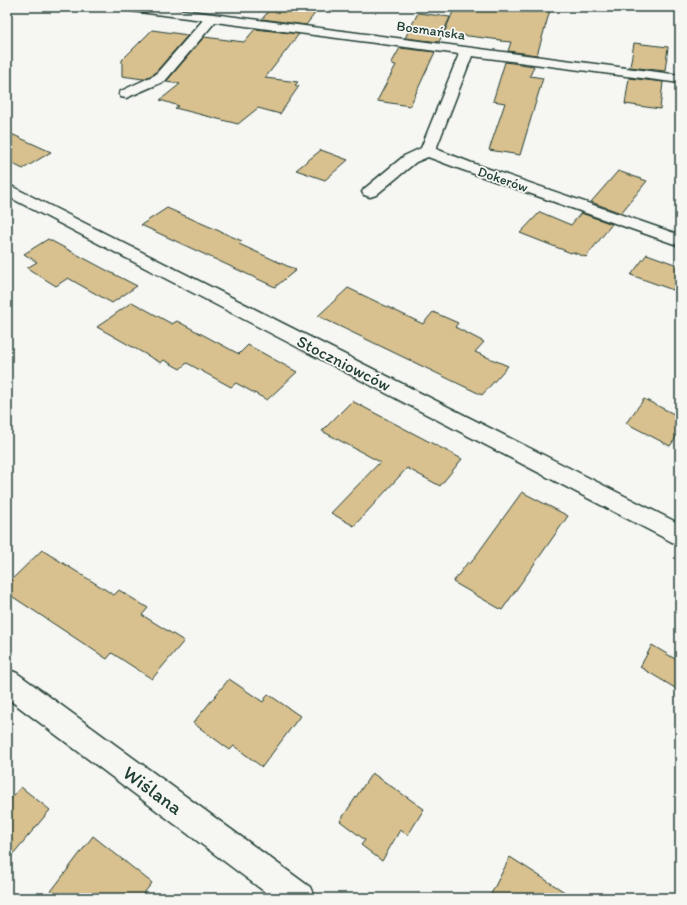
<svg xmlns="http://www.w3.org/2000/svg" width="687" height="905" viewBox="0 0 687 905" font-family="Itim,sans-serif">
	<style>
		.building { fill: #d8c08f; stroke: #1f3d34 }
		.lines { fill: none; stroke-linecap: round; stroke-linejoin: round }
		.minor-casing { stroke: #1f3d34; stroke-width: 3 }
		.minor { fill: #f6f6f2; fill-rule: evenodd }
		.labels { text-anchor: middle; stroke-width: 3.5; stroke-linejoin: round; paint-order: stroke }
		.far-street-label { font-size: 14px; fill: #1f3d34; stroke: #f6f6f2 }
		.street-label { font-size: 17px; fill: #1f3d34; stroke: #f6f6f2 }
		.near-street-label { font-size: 20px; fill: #1f3d34; stroke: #f6f6f2 }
	</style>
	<rect width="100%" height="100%" fill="#f6f6f2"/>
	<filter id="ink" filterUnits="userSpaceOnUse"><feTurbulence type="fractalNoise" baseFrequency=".025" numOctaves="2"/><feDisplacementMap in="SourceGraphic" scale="8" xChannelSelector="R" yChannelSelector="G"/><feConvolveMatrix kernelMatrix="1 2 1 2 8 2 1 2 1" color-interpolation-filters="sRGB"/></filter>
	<g filter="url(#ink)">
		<g class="building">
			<path d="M 272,7 L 320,7 L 306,25 L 262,19 Z"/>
			<path d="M 455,7 L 551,7 L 537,55 L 508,51 L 511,42 L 500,41 L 501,40 L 444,33 Z"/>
			<path d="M 418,13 L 450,17 L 439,42 L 405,38 Z"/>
			<path d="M 255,29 L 299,34 L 265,78 L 298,82 L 295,85 L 299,86 L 280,114 L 258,108 L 238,124 L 175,108 L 179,106 L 160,100 L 180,84 L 166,82 L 204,37 L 244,42 Z"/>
			<path d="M 152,30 L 188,35 L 154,74 L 143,79 L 122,76 L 122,60 Z"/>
			<path d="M 634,43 L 668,47 L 665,71 L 630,67 Z"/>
			<path d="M 400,48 L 435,52 L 410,106 L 377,101 L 396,65 L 391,64 Z"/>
			<path d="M 505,62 L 534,66 L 530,76 L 543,78 L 520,155 L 489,150 L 505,103 L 493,101 Z"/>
			<path d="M 629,78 L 663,82 L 660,109 L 625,104 Z"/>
			<path d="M 7,132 L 51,152 L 23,169 L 7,161 Z"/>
			<path d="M 321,150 L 348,160 L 325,180 L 296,170 Z"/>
			<path d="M 618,171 L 647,181 L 621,213 L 591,202 Z"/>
			<path d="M 167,208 L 242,241 L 239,244 L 296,270 L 275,287 L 141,225 Z"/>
			<path d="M 540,212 L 571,225 L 581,213 L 612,224 L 586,257 L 572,252 L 571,253 L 520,233 Z"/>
			<path d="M 48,239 L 108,271 L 137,286 L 112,303 L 68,278 L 56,286 L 27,268 L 37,262 L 24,254 Z"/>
			<path d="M 647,254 L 680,266 L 680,278 L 673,290 L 631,275 Z"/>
			<path d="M 348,288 L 423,324 L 433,312 L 458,323 L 455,327 L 484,342 L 475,352 L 508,366 L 482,395 L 318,316 Z"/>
			<path d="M 132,302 L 172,324 L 177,321 L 239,354 L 248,345 L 297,372 L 267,400 L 236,383 L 231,387 L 187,363 L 180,369 L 164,360 L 161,363 L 97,327 Z"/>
			<path d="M 644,399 L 680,417 L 680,432 L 670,446 L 626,423 Z"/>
			<path d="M 352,401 L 462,459 L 440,486 L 407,468 L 354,526 L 331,513 L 380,462 L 322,431 Z"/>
			<path d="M 522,492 L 568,516 L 502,610 L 453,582 L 468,562 L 470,564 Z"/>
			<path d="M 42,550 L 114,595 L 119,590 L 148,608 L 142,615 L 184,641 L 152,679 L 112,653 L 107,659 L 7,593 L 7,584 Z"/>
			<path d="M 652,645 L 680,662 L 680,691 L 640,667 Z"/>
			<path d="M 229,679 L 263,702 L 268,694 L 300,716 L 262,767 L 234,746 L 230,750 L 193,723 Z"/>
			<path d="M 372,773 L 424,809 L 408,835 L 400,830 L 382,861 L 361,845 L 365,840 L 340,821 Z"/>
			<path d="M 21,787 L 50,810 L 7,861 L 7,803 Z"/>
			<path d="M 93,836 L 152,883 L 140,898 L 46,898 Z"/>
			<path d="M 510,857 L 574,898 L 489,898 Z"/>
		</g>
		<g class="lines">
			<defs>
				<g id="minor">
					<path d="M 125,7 L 159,7 L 680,75 L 680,83 L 472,56 L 436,149 L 472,163 L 680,235 L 680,246 L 460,169 L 428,157 L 416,162 L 376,195 L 370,197 L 364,195 L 362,192 L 364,189 L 404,156 L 421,148 L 459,54 L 215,22 L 165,81 L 126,98 L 121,97 L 119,94 L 121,91 L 155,75 L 203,20 L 131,11 L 127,10 Z"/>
					<path d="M 7,185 L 13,187 L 680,524 L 680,545 L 672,542 L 7,196 Z"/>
					<path d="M 7,669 L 17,673 L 310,887 L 315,898 L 273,898 L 7,698 Z"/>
				</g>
			</defs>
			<use href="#minor" class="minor-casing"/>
			<use href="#minor" class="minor"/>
		</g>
	</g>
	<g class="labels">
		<g class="far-street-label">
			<text transform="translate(431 30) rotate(8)" y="5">Bosmańska</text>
			<text transform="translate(503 179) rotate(19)" y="5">Dokerów</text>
		</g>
		<g class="street-label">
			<text transform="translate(344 363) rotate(27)" y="6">Stoczniowców</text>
		</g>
		<g class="near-street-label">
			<text transform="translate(153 790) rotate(36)" y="7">Wiślana</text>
		</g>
	</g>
	<rect width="687" height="905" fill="none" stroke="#f6f6f2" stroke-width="24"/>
	<rect x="12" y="12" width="663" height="881" fill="none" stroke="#1f3d34" stroke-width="1.5" filter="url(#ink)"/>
</svg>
